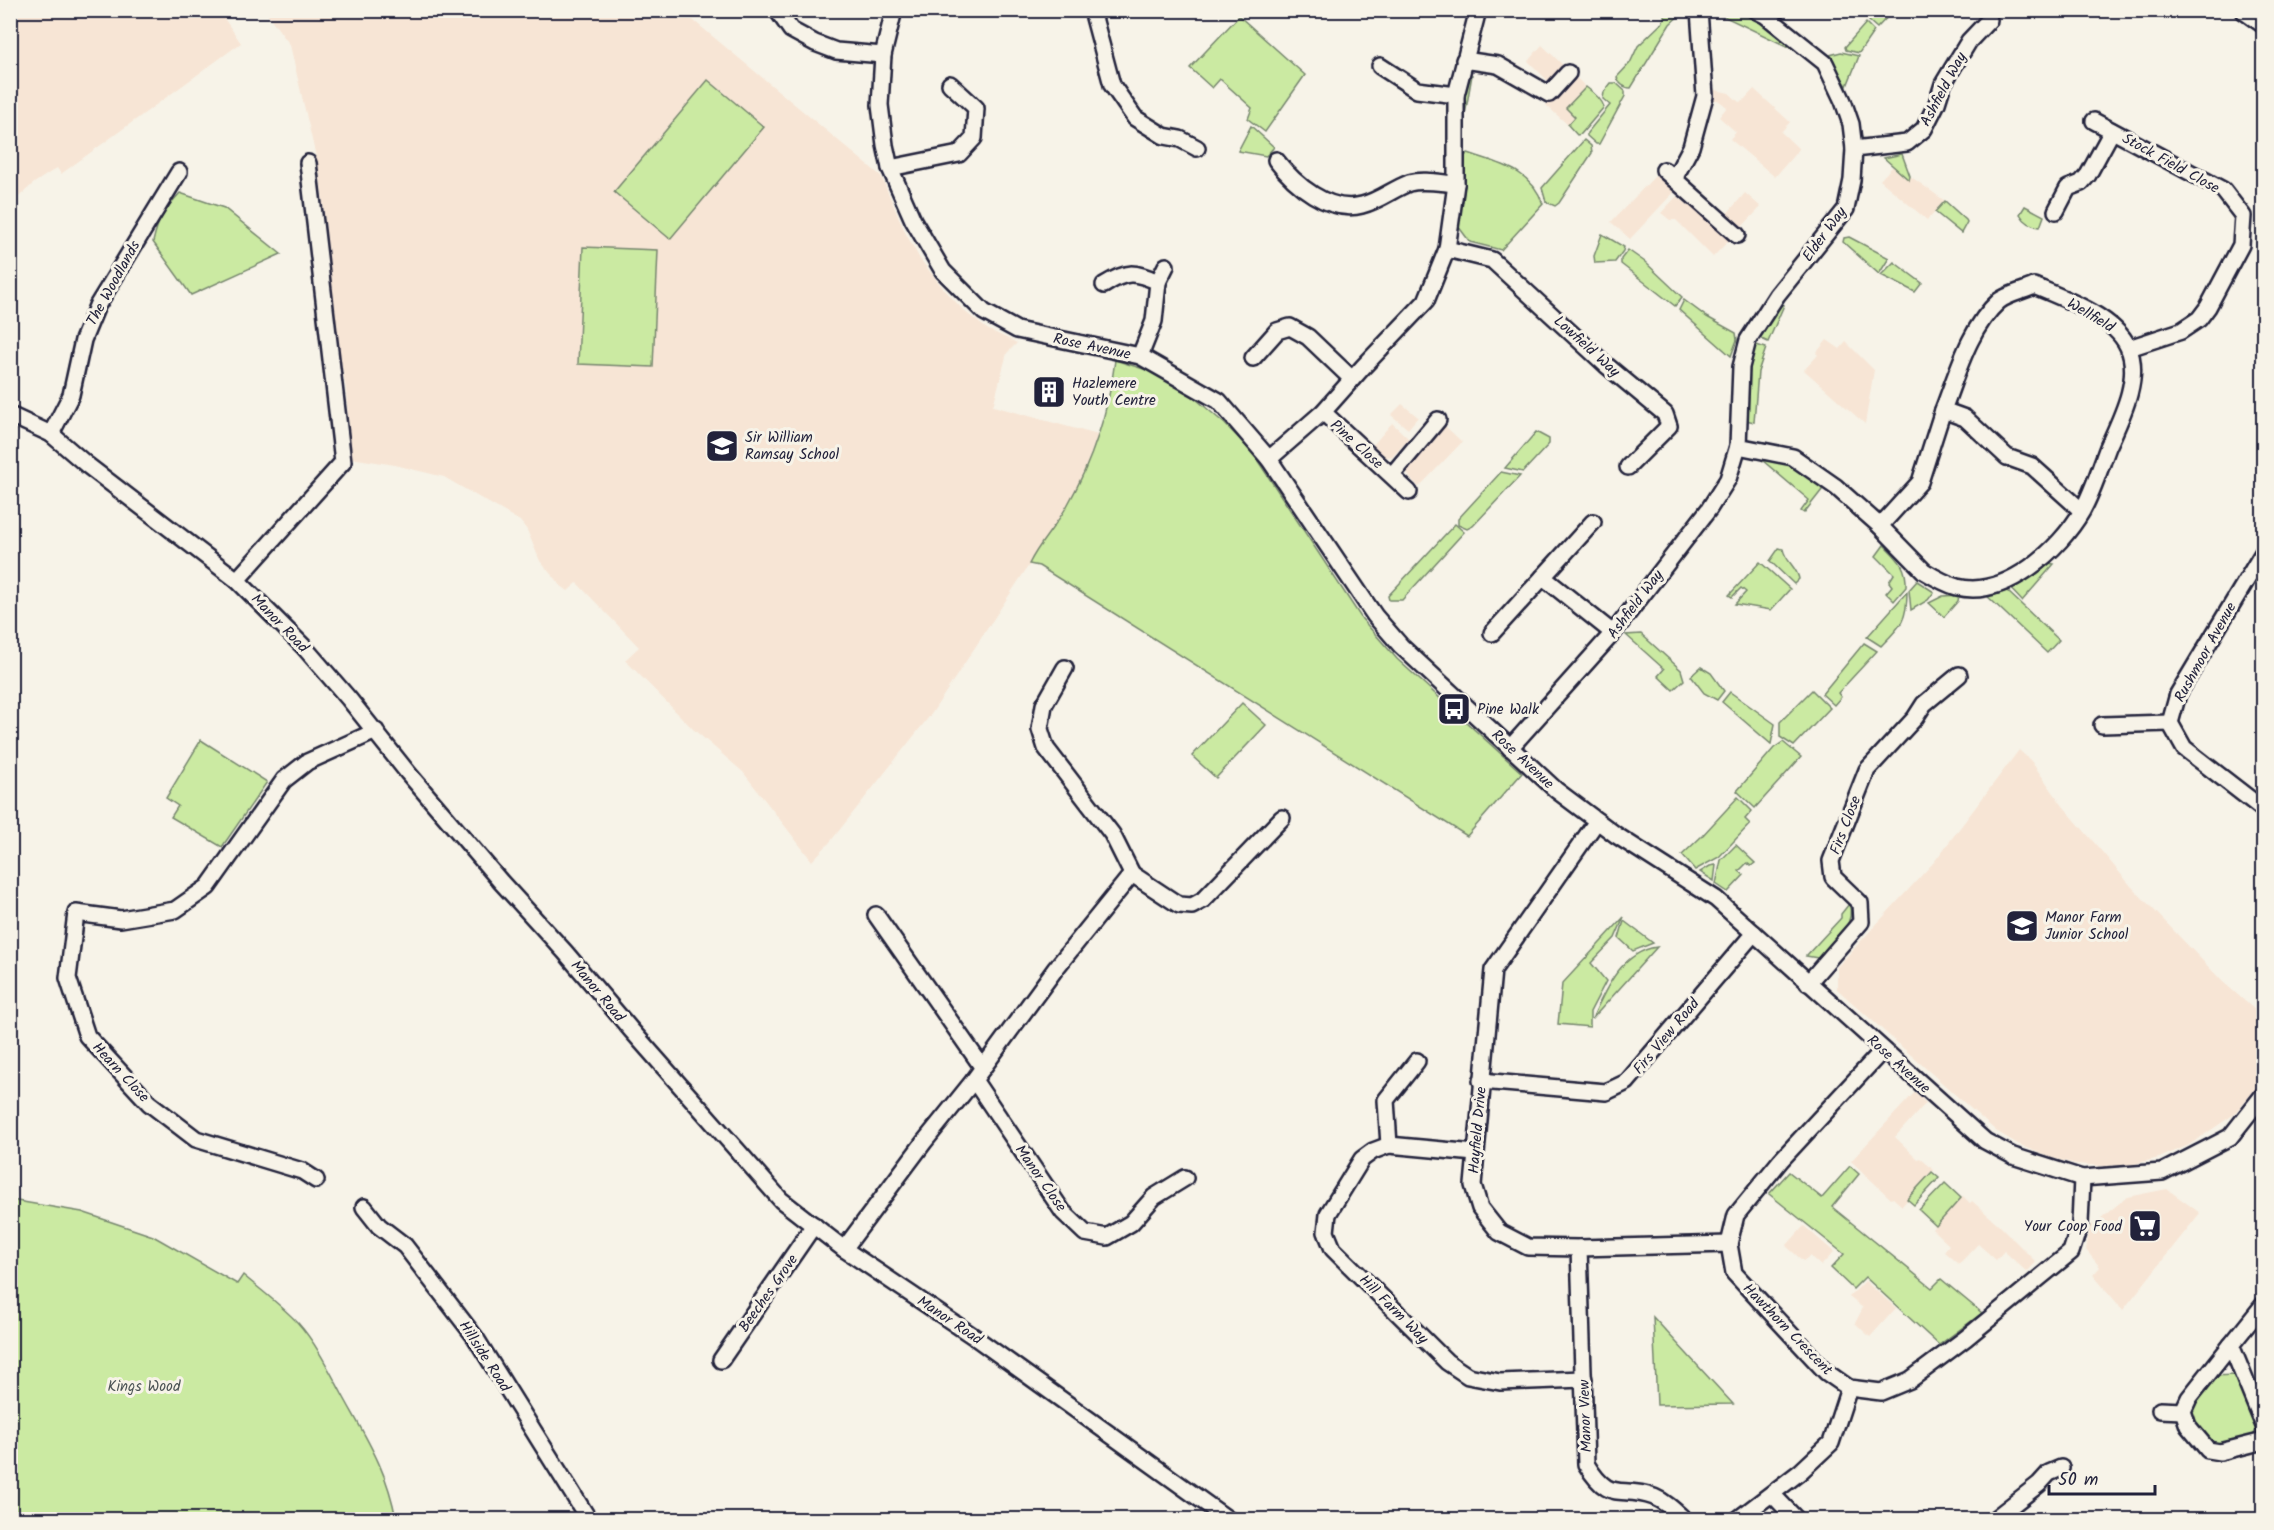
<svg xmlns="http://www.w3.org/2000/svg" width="2274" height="1530" viewBox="0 0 2274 1530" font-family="Kalam,sans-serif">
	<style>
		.built { fill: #f7e5d5 }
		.green { fill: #cbeaa2; stroke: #76866e; stroke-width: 1.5 }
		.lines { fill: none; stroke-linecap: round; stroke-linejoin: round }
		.street-casing { stroke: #22223b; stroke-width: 20 }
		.secondary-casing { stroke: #22223b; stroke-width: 26 }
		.street { stroke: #f7f3e8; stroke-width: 15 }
		.secondary { stroke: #f7f3e8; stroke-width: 21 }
		.labels { text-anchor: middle; stroke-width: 6; stroke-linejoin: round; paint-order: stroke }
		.street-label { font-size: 15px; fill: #22223b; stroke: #f7f3e8 }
		.poi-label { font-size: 15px; fill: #22223b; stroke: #f7f3e8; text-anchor: start }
		.park-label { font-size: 15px; fill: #4c5455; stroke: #f7f3e8 }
	</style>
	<rect width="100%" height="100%" fill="#f7f3e8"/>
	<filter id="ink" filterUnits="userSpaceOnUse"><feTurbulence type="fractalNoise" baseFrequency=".0167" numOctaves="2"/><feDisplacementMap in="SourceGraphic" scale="12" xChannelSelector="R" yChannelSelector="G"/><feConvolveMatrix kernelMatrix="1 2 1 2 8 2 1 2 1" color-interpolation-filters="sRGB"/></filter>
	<g filter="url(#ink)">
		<g class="built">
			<path d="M 11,10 L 219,11 L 241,43 L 61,174 L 57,168 L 34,183 L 11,204 Z"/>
			<path d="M 265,11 L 682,11 L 881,176 L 906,234 L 920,259 L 943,288 L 964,311 L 987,329 L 1017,343 L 1007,353 L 993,406 L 1098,435 L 1081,479 L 1067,507 L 932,713 L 830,842 L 812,861 L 743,772 L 693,729 L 625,660 L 639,647 L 577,583 L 568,591 L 560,585 L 540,561 L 527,530 L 520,521 L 444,477 L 395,465 L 351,458 L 346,389 L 337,339 L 320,174 L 290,45 Z"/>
			<path d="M 1542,45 L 1586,87 L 1567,108 L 1575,117 L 1568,125 L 1546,105 L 1558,91 L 1528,61 Z"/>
			<path d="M 1711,89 L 1729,93 L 1739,102 L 1743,101 L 1754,89 L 1790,122 L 1781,132 L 1799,149 L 1775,177 L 1730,139 L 1736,132 L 1719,117 L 1727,107 L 1718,100 L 1711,100 Z"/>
			<path d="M 1893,166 L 1909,180 L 1910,176 L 1945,201 L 1927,220 L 1880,180 Z"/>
			<path d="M 1656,175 L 1674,192 L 1630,239 L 1611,222 Z"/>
			<path d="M 1697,193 L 1725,216 L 1745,193 L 1761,207 L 1713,257 L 1676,220 L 1670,220 L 1661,213 L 1677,196 L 1688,205 Z"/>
			<path d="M 1827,340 L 1840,349 L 1846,342 L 1874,370 L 1865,424 L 1804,370 L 1818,355 L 1816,353 Z"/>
			<path d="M 1402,404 L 1418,417 L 1408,429 L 1391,415 Z"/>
			<path d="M 1392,423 L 1409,439 L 1393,456 L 1386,457 L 1373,445 Z"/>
			<path d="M 1445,426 L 1462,442 L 1419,487 L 1410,478 L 1407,473 L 1409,465 Z"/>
			<path d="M 2019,750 L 2031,761 L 2063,806 L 2131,886 L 2223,982 L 2263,1017 L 2263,1080 L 2233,1115 L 2189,1145 L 2159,1158 L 2134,1164 L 2104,1166 L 2076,1164 L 2049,1157 L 2018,1144 L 1996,1131 L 1837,989 L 1837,967 L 1934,862 Z"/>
			<path d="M 1915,1092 L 1926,1103 L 1895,1137 L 1918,1159 L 1920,1158 L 1934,1170 L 1902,1206 L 1893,1198 L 1891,1199 L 1851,1161 Z"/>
			<path d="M 2167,1189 L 2200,1213 L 2123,1310 L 2093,1275 L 2100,1267 L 2086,1250 L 2090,1227 L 2127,1197 Z"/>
			<path d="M 1963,1196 L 1970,1203 L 1972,1201 L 1998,1224 L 2036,1262 L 2027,1272 L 2004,1251 L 1996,1260 L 1978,1244 L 1959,1264 L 1944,1251 L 1949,1245 L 1932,1229 Z"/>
			<path d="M 1804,1226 L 1834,1252 L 1821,1266 L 1810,1256 L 1803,1261 L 1786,1246 Z"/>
			<path d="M 1865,1281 L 1896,1308 L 1870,1337 L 1855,1323 L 1863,1308 L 1849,1297 Z"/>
		</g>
		<g class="green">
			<path d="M 1872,10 L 1893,10 L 1893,11 L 1877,28 L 1869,21 Z"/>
			<path d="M 1665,11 L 1683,12 L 1670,24 L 1631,88 C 1624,88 1618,83 1617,77 L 1630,63 L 1638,46 L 1663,22 Z"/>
			<path d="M 1727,11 C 1761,11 1777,31 1801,53 L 1721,15 Z"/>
			<path d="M 1239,16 L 1305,75 L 1265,132 L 1248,119 L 1252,108 L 1220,79 L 1212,88 L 1190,68 Z"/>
			<path d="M 1866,23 L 1874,31 L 1859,53 L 1846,50 L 1845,47 Z"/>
			<path d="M 1841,52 L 1859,56 L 1847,86 L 1829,57 L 1830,55 Z"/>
			<path d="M 1465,75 L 1472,75 L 1461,138 L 1461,89 Z"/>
			<path d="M 708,80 L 764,127 L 670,239 L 614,192 Z"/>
			<path d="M 1611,83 L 1616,83 L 1625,91 L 1625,96 L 1599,144 L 1596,144 L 1587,136 L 1587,133 L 1610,105 L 1603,99 L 1604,92 Z"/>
			<path d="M 1586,87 C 1593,92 1602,99 1604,107 L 1581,134 L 1577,135 L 1568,125 L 1575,117 L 1566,108 Z"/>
			<path d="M 1251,126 L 1274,147 L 1266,156 L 1238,151 Z"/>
			<path d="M 1584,140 L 1591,146 L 1592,153 L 1559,203 L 1555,206 L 1546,202 L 1542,188 Z"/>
			<path d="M 1468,153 C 1500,164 1531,169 1543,204 L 1501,250 L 1470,242 L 1458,226 L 1464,192 L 1465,156 Z"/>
			<path d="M 1902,154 L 1910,176 L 1909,180 L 1884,158 Z"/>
			<path d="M 180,193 L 224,208 L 281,254 L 191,295 L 153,242 C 158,219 164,210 180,193 Z"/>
			<path d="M 1945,201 L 1966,220 L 1967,222 L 1961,233 L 1935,212 Z"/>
			<path d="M 2025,206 L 2044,216 L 2040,227 C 2031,226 2024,221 2020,214 Z"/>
			<path d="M 1602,234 L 1624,247 L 1623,251 L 1615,262 L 1595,263 L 1594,256 Z"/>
			<path d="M 1849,237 L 1889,258 L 1879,274 L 1843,242 L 1844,238 Z"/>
			<path d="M 583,247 L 658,250 L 653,367 L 578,364 Z"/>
			<path d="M 1628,250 L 1645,262 L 1682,297 L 1675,306 L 1621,264 L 1621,259 Z"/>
			<path d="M 1894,262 L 1922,283 L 1915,292 L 1881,275 Z"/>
			<path d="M 1684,300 L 1707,317 L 1736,333 L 1737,340 L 1731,356 L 1679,310 Z"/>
			<path d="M 1780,304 L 1784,305 L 1768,342 L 1757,337 Z"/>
			<path d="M 1753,344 L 1766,348 L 1758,372 L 1754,422 L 1746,420 L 1745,374 Z"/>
			<path d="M 1115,360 L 1150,371 L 1189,393 L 1225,424 L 1252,452 L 1362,619 L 1397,659 L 1522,773 L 1467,836 L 1039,566 L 1029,564 C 1039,543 1056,526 1067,506 C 1092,462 1109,410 1115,360 Z"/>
			<path d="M 1536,432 L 1549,439 L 1549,444 L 1523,472 L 1505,468 Z"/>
			<path d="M 1768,455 L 1792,461 L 1821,486 L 1822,490 L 1804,513 L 1801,511 L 1809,500 L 1762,460 Z"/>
			<path d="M 1501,472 L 1520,476 L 1473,526 L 1467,529 L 1458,525 L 1458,519 Z"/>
			<path d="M 1455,524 L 1464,532 L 1402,600 L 1389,600 L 1388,596 Z"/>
			<path d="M 1884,545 C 1898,559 1907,566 1906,587 L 1894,601 L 1886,593 L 1892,586 L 1889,582 L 1894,574 L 1876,556 Z"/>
			<path d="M 1779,548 L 1783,549 C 1785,561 1797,567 1799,579 L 1794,584 L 1770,561 Z"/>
			<path d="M 1760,562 L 1790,589 L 1771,610 L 1735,604 L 1746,592 L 1741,588 L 1732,597 L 1729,595 Z"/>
			<path d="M 2049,563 L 2054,564 L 2022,601 L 2009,587 L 2027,579 Z"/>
			<path d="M 1917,581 L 1934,592 L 1928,600 L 1911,610 L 1909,590 Z"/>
			<path d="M 2006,590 L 2059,640 L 2047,653 L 1986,595 Z"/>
			<path d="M 1907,592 C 1907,621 1901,626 1881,646 L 1867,637 Z"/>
			<path d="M 1959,595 L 1958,601 L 1944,617 L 1929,603 L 1943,596 Z"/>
			<path d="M 1641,634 L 1681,670 L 1684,680 L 1673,690 L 1658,676 L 1664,669 L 1626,635 Z"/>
			<path d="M 1864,643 L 1877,651 L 1838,693 L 1841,697 L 1834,705 L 1822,694 Z"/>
			<path d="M 1701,667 L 1711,673 L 1724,691 L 1717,700 L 1704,693 L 1691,676 Z"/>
			<path d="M 1812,690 L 1830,708 L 1794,746 L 1780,737 L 1780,722 Z"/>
			<path d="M 1730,692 L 1775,724 L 1771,744 L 1722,702 Z"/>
			<path d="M 1242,703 L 1266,725 L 1216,778 L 1192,756 Z"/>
			<path d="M 201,740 L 267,782 L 222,847 L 171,817 L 178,806 L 166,798 Z"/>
			<path d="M 1783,742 L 1801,757 L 1755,808 L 1737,791 L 1774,748 Z"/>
			<path d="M 1738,797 L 1752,811 L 1745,819 L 1750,824 L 1719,857 L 1695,870 L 1682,855 L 1702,836 Z"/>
			<path d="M 1736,845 L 1755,863 L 1751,866 L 1747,863 L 1739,871 L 1744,875 L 1728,892 L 1716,884 L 1721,860 Z"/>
			<path d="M 1716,865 L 1714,881 L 1700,872 L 1710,866 Z"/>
			<path d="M 1849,904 C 1857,925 1832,944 1818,958 L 1806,956 L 1841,918 L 1841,914 Z"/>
			<path d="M 1624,917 L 1615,938 L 1591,963 L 1606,981 L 1590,1012 L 1590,1027 L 1558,1024 L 1562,984 Z"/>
			<path d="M 1624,921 L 1653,943 L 1633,951 L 1619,938 Z"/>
			<path d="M 1657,947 L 1592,1019 C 1605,990 1621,952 1657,947 Z"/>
			<path d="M 1850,1166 L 1859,1174 L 1832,1207 L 1932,1288 L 1941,1279 L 1982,1313 L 1939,1345 L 1865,1277 L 1853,1289 L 1831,1268 L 1844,1254 L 1769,1194 L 1789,1172 L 1822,1198 Z"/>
			<path d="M 1932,1172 L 1939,1178 L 1914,1205 L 1907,1199 Z"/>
			<path d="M 1945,1183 L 1961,1198 L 1936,1226 L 1919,1210 Z"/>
			<path d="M 11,1200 L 82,1212 L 153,1236 L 237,1284 L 243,1275 C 262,1291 281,1305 298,1323 C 316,1343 329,1370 342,1394 C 366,1438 387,1469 396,1519 L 11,1519 Z"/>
			<path d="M 1653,1317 L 1733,1404 L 1657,1405 Z"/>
			<path d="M 2234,1375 L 2258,1427 L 2251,1439 L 2219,1447 L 2206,1442 L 2192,1421 L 2192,1401 L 2214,1376 Z"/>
		</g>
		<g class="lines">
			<defs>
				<g id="street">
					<path d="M 777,10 L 791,30 L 815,43 L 836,51 L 883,55"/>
					<path d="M 894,10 L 883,55 L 880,105 L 885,145 L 890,168 L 913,220 L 943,271 L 984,312 L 1017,330 L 1140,356 L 1219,401 L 1269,459 L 1375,616 L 1401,646 L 1556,790 L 1616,835 L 1716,899 L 1985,1141 L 2013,1156 L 2082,1178 L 2162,1172 L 2230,1137 L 2264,1094"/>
					<path d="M 1092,10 L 1112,85 L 1135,118 L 1164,136 L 1180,139 L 1197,148"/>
					<path d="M 1464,60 L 1498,65 L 1549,94 L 1568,73"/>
					<path d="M 1380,66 L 1417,90 L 1456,95"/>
					<path d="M 2094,121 L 2223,190 L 2243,216 L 2241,245 L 2208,307 L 2199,319 L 2181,331 L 2129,348"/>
					<path d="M 1854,149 L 1907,143 L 1924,129 L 1937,103 L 1943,84 L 1969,41 L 1989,20"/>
					<path d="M 1276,160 C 1294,184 1329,214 1362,205 C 1379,201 1393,189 1409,183 C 1422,179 1442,183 1456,184"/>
					<path d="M 890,168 L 959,154 L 974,138 L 976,108 L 950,84"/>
					<path d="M 1664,170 L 1737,235"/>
					<path d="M 1674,179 L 1691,147 L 1705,96 L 1699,10"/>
					<path d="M 2056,211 L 2068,188 L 2081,183 L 2088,175 L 2112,131"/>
					<path d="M 1447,249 L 1492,260 L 1606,365 L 1665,414 L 1669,426 L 1628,467"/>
					<path d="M 1158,282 L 1166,266"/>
					<path d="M 1104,285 C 1126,271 1134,271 1158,282 L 1154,321 L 1140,356"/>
					<path d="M 1253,358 L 1277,331 L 1290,327 L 1308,337 L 1352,379"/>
					<path d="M 1323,412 L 1409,492"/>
					<path d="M 10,415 L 51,434 L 87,465 L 237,580 L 304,647 L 349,699 L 408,773 L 501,882 L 565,952 L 632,1031 L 781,1200 L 844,1249 L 973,1336 L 1229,1520"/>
					<path d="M 51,434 L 71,395 L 83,340 L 97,306 L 179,172"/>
					<path d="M 1738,446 L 1793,457 L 1836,487 L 1880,526 L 1924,571 C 1934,577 1946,584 1957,587 C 2006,599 2060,549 2082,511 C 2093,491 2100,468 2108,447 C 2121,418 2142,378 2128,347 C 2115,317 2063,298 2034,286 C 2024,291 2008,294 1999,301 C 1969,328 1957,374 1943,410 L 1965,418 L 2007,457 L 2032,466 L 2082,511"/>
					<path d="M 1269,459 L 1323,412 L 1363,367 L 1426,301 L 1447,249 L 1456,184 L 1456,95 L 1478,10"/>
					<path d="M 1392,475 L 1438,420"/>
					<path d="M 1880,526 L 1920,482 L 1943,410"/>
					<path d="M 1543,577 L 1613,633"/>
					<path d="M 237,580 L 343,462 L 308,163"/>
					<path d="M 1492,633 L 1593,522"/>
					<path d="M 2170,723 L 2178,694 L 2264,551"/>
					<path d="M 2170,723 L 2184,748 L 2264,810"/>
					<path d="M 2102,725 L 2170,723"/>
					<path d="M 1510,748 L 1613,633 L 1709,509 L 1728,479 L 1738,446 L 1741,367 L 1748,340 L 1777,295 L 1846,209 L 1852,180 L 1854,149 L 1851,124 L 1843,101 L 1825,63 L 1765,15 L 1755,10"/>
					<path d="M 1597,821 L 1493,970 L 1473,1185 L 1480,1208 L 1499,1232 L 1528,1247 L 1579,1248 L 1729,1244"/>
					<path d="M 1132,874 L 1179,905 L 1192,906 L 1203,900 L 1282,818"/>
					<path d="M 876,915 L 983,1068"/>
					<path d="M 1808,983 L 1861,922 L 1860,903 L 1833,877 L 1831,861 L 1867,770 L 1915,718 L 1924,704 L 1959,675"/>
					<path d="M 1883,1050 L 1781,1160 L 1736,1215 L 1729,1244 L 1734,1273 L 1826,1372 L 1849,1388 L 1881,1392 L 1910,1380 L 1966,1338 L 2071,1252 L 2080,1224 L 2082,1178"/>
					<path d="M 974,1080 L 1063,1212 L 1085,1233 L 1107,1237 L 1131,1223 L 1154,1197 L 1185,1178"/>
					<path d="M 1481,1081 L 1606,1092 L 1627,1082 L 1754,933"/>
					<path d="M 1389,1145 L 1386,1100 L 1417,1061"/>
					<path d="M 1475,1153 L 1389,1145 L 1373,1151 L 1362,1159 L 1328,1214 L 1326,1232 L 1333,1249 L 1447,1362 L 1468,1376 L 1500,1382 L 1584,1379"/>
					<path d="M 316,1180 L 302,1171 L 196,1139 L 149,1103 L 87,1036 L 68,978 L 76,913 L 121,919 L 175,910 L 208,887 L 284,780 L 307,762 L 376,731"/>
					<path d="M 364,1207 L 379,1226 L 405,1246 L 475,1337 L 589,1520"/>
					<path d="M 1579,1248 L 1586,1464 C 1611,1505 1619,1484 1654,1497 C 1666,1502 1675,1511 1685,1520"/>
					<path d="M 844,1249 L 924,1142 L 974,1080 L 1056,968 L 1132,874 L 1112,834 L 1046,748 L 1040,729 L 1044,705 L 1065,668"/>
					<path d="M 2264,1304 L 2231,1345 L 2264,1426"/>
					<path d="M 2231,1345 L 2189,1398 L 2183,1411 L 2188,1426 L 2208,1450 L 2220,1452 L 2264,1441"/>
					<path d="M 721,1360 L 814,1225"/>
					<path d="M 2160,1410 L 2183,1411"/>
					<path d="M 1772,1494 L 1797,1520"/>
					<path d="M 1737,1520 L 1800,1472 L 1831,1443 L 1849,1388"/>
					<path d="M 1993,1520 L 2039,1484 L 2049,1473 L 2061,1468"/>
				</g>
				<path id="secondary" d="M 2247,10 L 2264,22"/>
			</defs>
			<use href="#street" class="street-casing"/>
			<use href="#secondary" class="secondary-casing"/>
			<use href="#street" class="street"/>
			<use href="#secondary" class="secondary"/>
		</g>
	</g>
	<defs>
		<symbol id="building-square" viewBox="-11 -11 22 22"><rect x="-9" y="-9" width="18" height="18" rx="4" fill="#22223b" stroke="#f7f3e8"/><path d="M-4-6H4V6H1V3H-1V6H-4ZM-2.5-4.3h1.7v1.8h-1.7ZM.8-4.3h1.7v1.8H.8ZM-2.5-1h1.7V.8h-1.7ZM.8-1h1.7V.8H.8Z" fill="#fff"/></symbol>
		<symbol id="school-square" viewBox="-11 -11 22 22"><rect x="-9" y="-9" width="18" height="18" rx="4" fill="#22223b" stroke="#f7f3e8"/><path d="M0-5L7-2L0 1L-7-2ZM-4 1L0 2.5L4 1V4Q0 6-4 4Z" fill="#fff"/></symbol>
		<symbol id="bus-square" viewBox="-11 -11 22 22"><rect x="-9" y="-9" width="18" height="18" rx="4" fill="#22223b" stroke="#f7f3e8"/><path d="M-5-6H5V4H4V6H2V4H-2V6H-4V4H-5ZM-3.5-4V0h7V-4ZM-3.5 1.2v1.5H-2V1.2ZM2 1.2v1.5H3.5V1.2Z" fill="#fff"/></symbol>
		<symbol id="supermarket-square" viewBox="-11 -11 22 22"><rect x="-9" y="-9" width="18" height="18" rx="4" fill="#22223b" stroke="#f7f3e8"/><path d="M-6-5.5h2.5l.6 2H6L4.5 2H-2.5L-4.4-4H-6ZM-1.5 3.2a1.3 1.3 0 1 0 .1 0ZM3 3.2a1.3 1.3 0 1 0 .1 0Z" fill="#fff"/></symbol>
	</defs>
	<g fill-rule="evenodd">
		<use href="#building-square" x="1030" y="373" width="38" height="38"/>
		<use href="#school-square" x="703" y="427" width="38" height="38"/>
		<use href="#bus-square" x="1435" y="690" width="38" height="38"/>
		<use href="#school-square" x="2003" y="907" width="38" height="38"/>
		<use href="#supermarket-square" x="2126" y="1207" width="38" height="38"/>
	</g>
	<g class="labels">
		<g class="street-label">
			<text transform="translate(1943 89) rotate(-62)" y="5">Ashfield Way</text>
			<text transform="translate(2171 163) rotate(29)" y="5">Stock Field Close</text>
			<text transform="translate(1824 234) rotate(-54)" y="5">Elder Way</text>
			<text transform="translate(113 283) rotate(-61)" y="5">The Woodlands</text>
			<text transform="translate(2091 315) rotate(31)" y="5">Wellfield</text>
			<text transform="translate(1092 346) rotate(12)" y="5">Rose Avenue</text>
			<text transform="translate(1587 346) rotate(42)" y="5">Lowfield Way</text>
			<text transform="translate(1357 444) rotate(42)" y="5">Pine Close</text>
			<text transform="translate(1635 604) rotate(-53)" y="5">Ashfield Way</text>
			<text transform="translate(280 623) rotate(46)" y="5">Manor Road</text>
			<text transform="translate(2205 652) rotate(-61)" y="5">Rushmoor Avenue</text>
			<text transform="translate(1523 759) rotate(43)" y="5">Rose Avenue</text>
			<text transform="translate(1845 825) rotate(-69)" y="5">Firs Close</text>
			<text transform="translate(598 991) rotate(50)" y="5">Manor Road</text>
			<text transform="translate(1666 1036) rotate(-50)" y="5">Firs View Road</text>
			<text transform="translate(1899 1064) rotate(42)" y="5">Rose Avenue</text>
			<text transform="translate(121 1072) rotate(47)" y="5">Hearn Close</text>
			<text transform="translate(1477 1130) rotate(-85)" y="5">Hayfield Drive</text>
			<text transform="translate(1041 1178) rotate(55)" y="5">Manor Close</text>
			<text transform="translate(768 1293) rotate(-55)" y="5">Beeches Grove</text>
			<text transform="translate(1394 1309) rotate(45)" y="5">Hill Farm Way</text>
			<text transform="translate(950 1320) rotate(34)" y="5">Manor Road</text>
			<text transform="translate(1788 1329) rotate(46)" y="5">Hawthorn Crescent</text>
			<text transform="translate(485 1356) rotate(57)" y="5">Hillside Road</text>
			<text transform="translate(1585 1416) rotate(-92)" y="5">Manor View</text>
		</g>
		<g class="poi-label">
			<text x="1072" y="388">Hazlemere<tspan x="1072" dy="17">Youth Centre</tspan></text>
			<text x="745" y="442">Sir William<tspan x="745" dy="17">Ramsay School</tspan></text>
			<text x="1477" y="714">Pine Walk</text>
			<text x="2045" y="922">Manor Farm<tspan x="2045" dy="17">Junior School</tspan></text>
			<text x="2122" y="1231" text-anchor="end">Your Coop Food</text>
		</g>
		<g class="park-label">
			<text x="144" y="1391">Kings Wood</text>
		</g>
	</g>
	<rect width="2274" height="1530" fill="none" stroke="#f7f3e8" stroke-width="36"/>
	<rect x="18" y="18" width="2238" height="1494" fill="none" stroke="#22223b" stroke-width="2" filter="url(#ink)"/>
	<path d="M2049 1485v9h106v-9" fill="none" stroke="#22223b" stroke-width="3"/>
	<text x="2058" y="1485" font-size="18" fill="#22223b" stroke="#f7f3e8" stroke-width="4.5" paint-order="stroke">50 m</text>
</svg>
